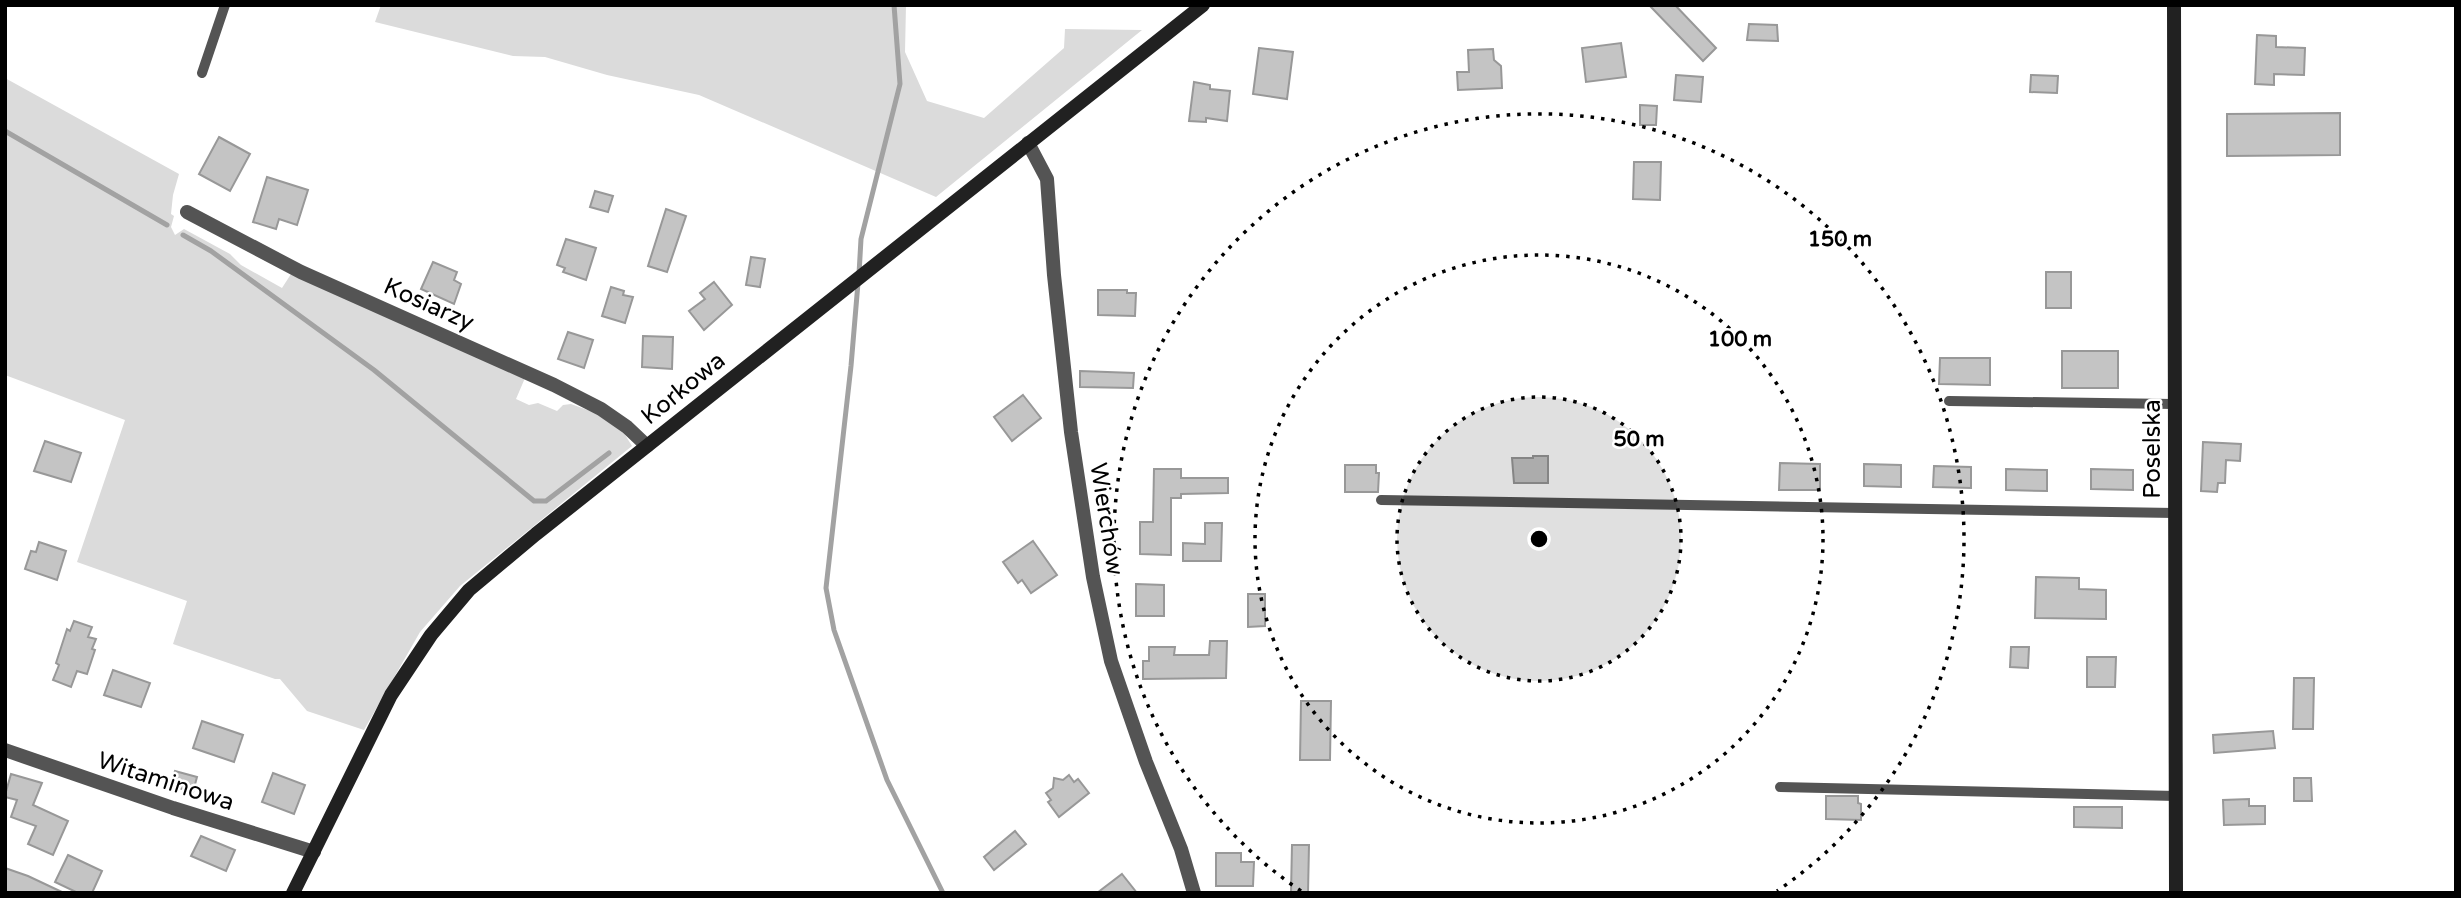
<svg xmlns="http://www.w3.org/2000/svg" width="2461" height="898" viewBox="0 0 2461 898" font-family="'Varela Round',sans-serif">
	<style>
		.green { fill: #dbdbdb }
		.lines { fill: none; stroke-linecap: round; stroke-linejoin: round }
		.stream { stroke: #a2a2a2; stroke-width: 5 }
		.building { fill: #c4c4c4; stroke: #989898; stroke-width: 2 }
		.lane { stroke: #545454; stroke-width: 10 }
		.street { stroke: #545454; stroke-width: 14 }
		.secondary { stroke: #212121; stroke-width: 14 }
		.ring { fill: none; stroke: #000; stroke-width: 3.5; stroke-dasharray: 3.5 7 }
		.labels { text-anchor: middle; stroke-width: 5; stroke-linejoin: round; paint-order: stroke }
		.street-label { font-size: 24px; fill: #000; stroke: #fff }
		.centre { fill: #000; stroke: #fff; stroke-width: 3.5 }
		.ring-label { font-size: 21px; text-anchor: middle; font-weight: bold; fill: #000; stroke: #fff; stroke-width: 5; stroke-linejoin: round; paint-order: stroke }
	</style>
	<rect width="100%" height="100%" fill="#fff"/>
	<g class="green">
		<path d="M 381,5 L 906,5 L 905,52 L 927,101 L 984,118 L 1064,48 L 1065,29 L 1142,30 L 936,197 L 699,95 L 607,75 L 545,57 L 513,56 L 375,22 Z"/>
		<path d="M 5,78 L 179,174 L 173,195 L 171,214 L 174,216 L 171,227 L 175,235 L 184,229 L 230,254 L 241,265 L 282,288 L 291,274 L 525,378 L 516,399 L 529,405 L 538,403 L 557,411 L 563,405 L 571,404 L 593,412 L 622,430 L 632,446 L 460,586 L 420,632 L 364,730 L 307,711 L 280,679 L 275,679 L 173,644 L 187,601 L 77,562 L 125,420 L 5,375 Z"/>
	</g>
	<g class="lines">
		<g class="stream">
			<path d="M 5,131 L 167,225"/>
			<path d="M 183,235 L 211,251 L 374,370 L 534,501 L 546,501 L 609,453"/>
			<path d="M 859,274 L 861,239 L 900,84 L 894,5"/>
			<path d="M 858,283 L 851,366 L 826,588 L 834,630 L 887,780 L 943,893"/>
		</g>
	</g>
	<g class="building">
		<path d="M 1649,5 L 1675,5 L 1716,48 L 1703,61 Z"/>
		<path d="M 1749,24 L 1777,25 L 1778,41 L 1747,40 Z"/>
		<path d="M 2257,35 L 2276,36 L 2276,47 L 2305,48 L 2304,75 L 2274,74 L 2274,85 L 2255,84 Z"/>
		<path d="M 1621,43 L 1626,77 L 1586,82 L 1582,48 Z"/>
		<path d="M 1259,48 L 1293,52 L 1287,99 L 1253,94 Z"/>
		<path d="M 1493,49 L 1494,60 L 1501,66 L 1502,88 L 1458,90 L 1457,72 L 1469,72 L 1468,50 Z"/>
		<path d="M 1676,75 L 1703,77 L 1701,102 L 1674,100 Z"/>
		<path d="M 2031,75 L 2058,76 L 2057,93 L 2030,92 Z"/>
		<path d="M 1194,82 L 1210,85 L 1210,89 L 1230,91 L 1227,121 L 1206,118 L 1206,122 L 1189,121 Z"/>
		<path d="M 1640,105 L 1657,106 L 1656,125 L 1640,125 Z"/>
		<path d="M 2340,113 L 2340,155 L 2227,156 L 2227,114 Z"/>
		<path d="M 219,137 L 250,154 L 230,191 L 199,174 Z"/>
		<path d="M 1634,162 L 1661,162 L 1660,200 L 1633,199 Z"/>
		<path d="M 267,177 L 308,190 L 297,225 L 279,219 L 276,229 L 253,222 Z"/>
		<path d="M 595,191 L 613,196 L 608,212 L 590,207 Z"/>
		<path d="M 666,209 L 686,216 L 667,272 L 648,266 Z"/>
		<path d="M 566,239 L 596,248 L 586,280 L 563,272 L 565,268 L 557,265 Z"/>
		<path d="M 751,257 L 765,259 L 760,287 L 746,285 Z"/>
		<path d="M 433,262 L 457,272 L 454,280 L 461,284 L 454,304 L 421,289 Z"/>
		<rect x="2046" y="272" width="25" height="36"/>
		<path d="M 714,282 L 732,305 L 704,330 L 689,311 L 705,299 L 700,293 Z"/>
		<path d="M 611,287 L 624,291 L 623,295 L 633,297 L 625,323 L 602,316 Z"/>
		<path d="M 1098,290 L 1127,290 L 1127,293 L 1136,293 L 1135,316 L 1098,315 Z"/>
		<path d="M 568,332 L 593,340 L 584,368 L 558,359 Z"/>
		<path d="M 643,336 L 673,337 L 672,369 L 642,367 Z"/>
		<rect x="2062" y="351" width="56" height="37"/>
		<path d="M 1940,358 L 1990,358 L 1990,385 L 1939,384 Z"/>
		<path d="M 1080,371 L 1134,373 L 1133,388 L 1080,387 Z"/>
		<path d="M 1023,395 L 1041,418 L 1012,441 L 994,417 Z"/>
		<path d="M 45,441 L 81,453 L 71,482 L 34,471 Z"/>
		<path d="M 2203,442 L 2241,444 L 2240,461 L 2226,460 L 2225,483 L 2218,483 L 2217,492 L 2201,491 Z"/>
		<path d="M 1533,456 L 1548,456 L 1548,483 L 1514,483 L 1512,458 L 1533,458 Z"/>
		<path d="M 1780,463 L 1820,464 L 1820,490 L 1779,490 Z"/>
		<path d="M 1864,464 L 1901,465 L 1901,487 L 1864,486 Z"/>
		<path d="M 1345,465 L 1376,465 L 1376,473 L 1379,473 L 1378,492 L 1345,492 Z"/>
		<path d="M 1934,466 L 1971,467 L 1971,488 L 1933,487 Z"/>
		<path d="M 1154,469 L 1181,469 L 1181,478 L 1228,478 L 1228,493 L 1181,494 L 1181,498 L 1171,498 L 1171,555 L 1140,554 L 1140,522 L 1153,522 Z"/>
		<path d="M 2006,469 L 2047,470 L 2047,491 L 2006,490 Z"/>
		<path d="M 2091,469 L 2133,470 L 2133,490 L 2091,489 Z"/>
		<path d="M 1205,523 L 1222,523 L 1221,561 L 1183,561 L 1183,543 L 1205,544 Z"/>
		<path d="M 1033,541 L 1057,575 L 1031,593 L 1022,580 L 1018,583 L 1003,562 Z"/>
		<path d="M 39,542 L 66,551 L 57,580 L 25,569 L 31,551 L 36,552 Z"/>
		<path d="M 2036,577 L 2079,578 L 2079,589 L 2106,590 L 2106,619 L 2035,618 Z"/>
		<path d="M 1136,584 L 1164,585 L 1164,616 L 1136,616 Z"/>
		<path d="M 1248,594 L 1265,594 L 1265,626 L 1248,627 Z"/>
		<path d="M 74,621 L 92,627 L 88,637 L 96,639 L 92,649 L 95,650 L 87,674 L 77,671 L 71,687 L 53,680 L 59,665 L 56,663 L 67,629 L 70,631 Z"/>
		<path d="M 1210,641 L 1227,641 L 1226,678 L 1143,679 L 1143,661 L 1149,661 L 1149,647 L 1175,647 L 1174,655 L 1209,655 Z"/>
		<path d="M 2011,647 L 2029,647 L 2028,668 L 2010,667 Z"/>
		<path d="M 2087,657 L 2116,657 L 2115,687 L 2087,687 Z"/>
		<path d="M 113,670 L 150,683 L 141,707 L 104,695 Z"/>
		<path d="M 2294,678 L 2314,678 L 2313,729 L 2293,729 Z"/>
		<path d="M 1301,701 L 1331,701 L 1330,760 L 1300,760 Z"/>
		<path d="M 202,721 L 243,735 L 234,762 L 193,748 Z"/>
		<path d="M 2273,731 L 2275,748 L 2214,753 L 2213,735 Z"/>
		<path d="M 175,771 L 197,777 L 193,792 L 171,786 Z"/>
		<path d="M 273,773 L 305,785 L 294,814 L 262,802 Z"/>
		<path d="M 11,774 L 42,783 L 33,805 L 68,821 L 53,855 L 28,844 L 36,826 L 11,817 L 17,800 L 5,797 L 5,795 Z"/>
		<path d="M 1069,775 L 1074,782 L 1078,779 L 1089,793 L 1059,817 L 1048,802 L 1051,800 L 1046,793 L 1053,788 L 1054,778 L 1063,780 Z"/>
		<path d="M 2294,778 L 2311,778 L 2312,801 L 2294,801 Z"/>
		<path d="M 1826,796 L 1858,796 L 1858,803 L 1861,804 L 1861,820 L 1826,819 Z"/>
		<path d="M 2249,799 L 2249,806 L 2265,806 L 2265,824 L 2224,825 L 2223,800 Z"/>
		<path d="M 2074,807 L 2122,807 L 2122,828 L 2074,827 Z"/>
		<path d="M 1015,831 L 1026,844 L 994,870 L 984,857 Z"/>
		<path d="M 201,836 L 235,850 L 226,871 L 191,856 Z"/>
		<path d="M 1292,845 L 1309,845 L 1308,893 L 1291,893 Z"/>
		<path d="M 1216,853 L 1241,853 L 1241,862 L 1254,862 L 1253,886 L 1216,886 Z"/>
		<path d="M 68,855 L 102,871 L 92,893 L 78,893 L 55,882 Z"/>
		<path d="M 5,868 L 28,876 L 64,893 L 5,893 Z"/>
		<path d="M 1122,874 L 1137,893 L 1097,893 Z"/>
	</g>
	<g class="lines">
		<g class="lane">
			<path d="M 202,73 L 225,5"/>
			<path d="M 1949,401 L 2174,404"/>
			<path d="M 1381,500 L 2175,513"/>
			<path d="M 1780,787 L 2176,796"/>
		</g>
		<g class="street">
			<path d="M 1028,143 L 1047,179 L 1054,275 L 1071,432 L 1093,577 L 1111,661 L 1146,762 L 1181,849 L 1194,893"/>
			<path d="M 187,212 L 301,272 L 554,385 L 601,409 L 627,427 L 647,446"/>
			<path d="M 5,750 L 173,808 L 314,852"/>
		</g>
		<g class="secondary">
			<path d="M 2174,5 L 2176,893"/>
			<path d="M 293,893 L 391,695 L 431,635 L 469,590 L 536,534 L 1203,5"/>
		</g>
	</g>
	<circle cx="1539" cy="539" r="142" fill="#000" fill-opacity=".12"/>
	<g class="ring">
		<circle cx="1539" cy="539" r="142"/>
		<circle cx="1539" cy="539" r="284"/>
		<path d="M1301 891A425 425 0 1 1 1777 891"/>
	</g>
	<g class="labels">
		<g class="street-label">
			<text transform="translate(429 304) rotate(24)" y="8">Kosiarzy</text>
			<text transform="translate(683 388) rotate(-39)" y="8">Korkowa</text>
			<text transform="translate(2152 449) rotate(-90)" y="8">Poselska</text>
			<text transform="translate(1107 519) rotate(81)" y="8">Wierchów</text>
			<text transform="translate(166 781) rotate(18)" y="8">Witaminowa</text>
		</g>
	</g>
	<circle cx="1539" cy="539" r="10" class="centre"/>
	<g class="ring-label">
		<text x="1840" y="246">150 m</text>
		<text x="1740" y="346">100 m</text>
		<text x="1639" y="446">50 m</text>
	</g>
	<rect width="2461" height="898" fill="none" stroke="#000000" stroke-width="14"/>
</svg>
